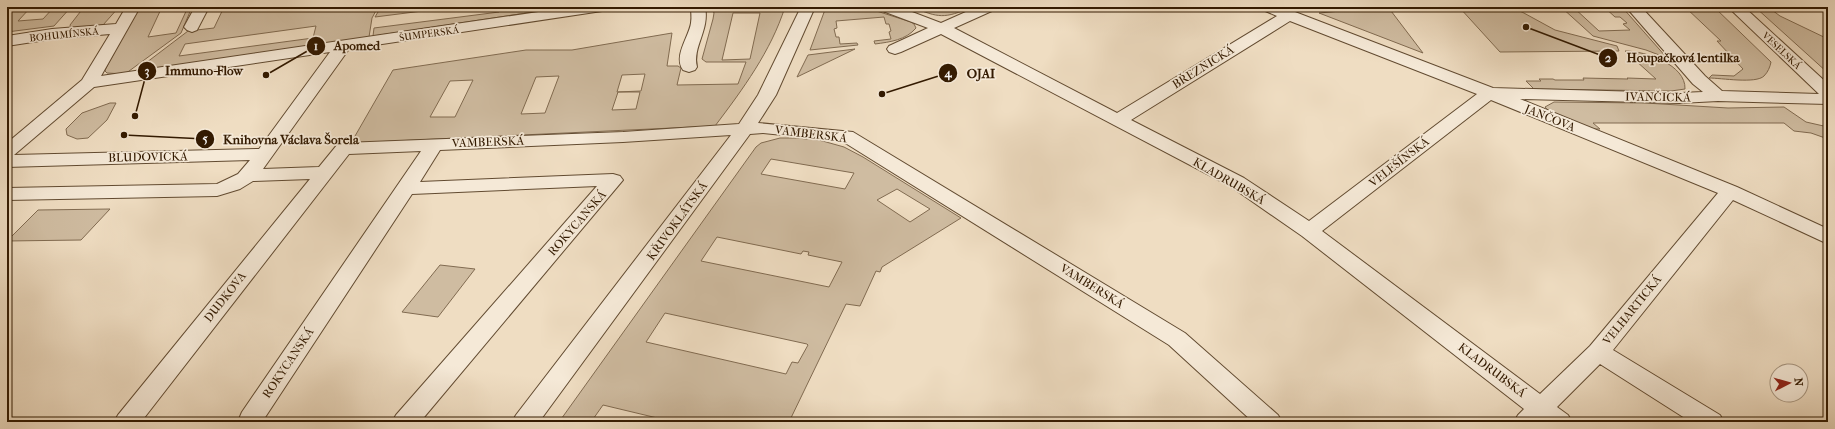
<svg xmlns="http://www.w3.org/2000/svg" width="1835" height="429" viewBox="0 0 1835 429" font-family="'IM FELL French Canon',serif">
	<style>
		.green { fill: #cfbca1; stroke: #816b51; fill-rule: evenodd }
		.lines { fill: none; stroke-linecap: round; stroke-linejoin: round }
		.minor-casing { stroke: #624b31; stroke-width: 2 }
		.minor { fill: #f5e9d7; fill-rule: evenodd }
		.labels { text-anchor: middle; stroke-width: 3.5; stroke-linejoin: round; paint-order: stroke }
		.far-street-label { font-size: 10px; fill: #331a01; stroke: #f5e9d7 }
		.street-label { font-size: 12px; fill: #331a01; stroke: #f5e9d7 }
		.leader { fill: none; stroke: #331a01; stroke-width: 1.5 }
		.callout-dot { fill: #331a01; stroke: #f5e9d7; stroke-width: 1.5 }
		.mark-label { font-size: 12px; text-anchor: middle; font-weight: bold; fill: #fff }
		.callout-label { font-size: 13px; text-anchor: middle; font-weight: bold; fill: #331a01; stroke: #f5e9d7; stroke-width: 3.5; stroke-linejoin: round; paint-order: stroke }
	</style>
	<rect width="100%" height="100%" fill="#efddc2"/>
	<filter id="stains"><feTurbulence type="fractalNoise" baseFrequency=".005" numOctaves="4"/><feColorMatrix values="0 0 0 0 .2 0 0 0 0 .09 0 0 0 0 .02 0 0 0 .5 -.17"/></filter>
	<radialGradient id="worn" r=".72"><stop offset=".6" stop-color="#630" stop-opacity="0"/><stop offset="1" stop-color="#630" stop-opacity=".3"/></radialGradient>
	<g class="green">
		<path d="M 7,7 L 31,7 L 18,21 L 43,19 L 54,7 L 71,7 L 54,26 L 7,32 Z"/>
		<path d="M 84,7 L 119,7 L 103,25 L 71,29 L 70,25 Z"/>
		<path d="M 139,7 L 162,7 L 148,37 L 176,33 L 188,7 L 192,7 L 181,33 L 125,74 L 107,73 L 105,71 L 106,68 Z"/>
		<path d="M 224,7 L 336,7 L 336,10 L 354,7 L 378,7 L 372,18 L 369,37 L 134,72 L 188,31 L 214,28 ZM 316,26 L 313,38 L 179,56 L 185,44 Z"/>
		<path d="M 381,7 L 454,7 L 375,17 Z"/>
		<path d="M 498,7 L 551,7 L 540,11 L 373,36 L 374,28 L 499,12 Z"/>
		<path d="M 712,7 L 785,7 C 771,51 743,89 715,126 L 351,143 L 393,70 L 526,50 L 572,50 L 672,33 L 667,66 L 678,66 L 681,68 L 677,85 L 738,84 L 746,62 L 706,62 L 702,59 L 713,19 L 714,13 ZM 733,13 L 760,13 L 750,59 L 722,60 ZM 645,74 L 641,91 L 617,92 L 622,75 ZM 559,76 L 545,113 L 521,114 L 536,77 ZM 473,80 L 455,117 L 430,117 L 450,81 ZM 618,92 L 640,92 L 636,109 L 612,110 Z"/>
		<path d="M 826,7 L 864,7 L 911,22 L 914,24 L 916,28 C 906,40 890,42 875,44 L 874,41 L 891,39 L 889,32 L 891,31 L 889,24 L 886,24 L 884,17 L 836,21 L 837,28 L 834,29 L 836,37 L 839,37 L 840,44 L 857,43 L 858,45 L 810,50 Z"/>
		<path d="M 912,7 L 972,7 C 944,19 939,18 912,7 Z"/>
		<path d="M 1361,7 L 1388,7 L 1423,53 L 1319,13 L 1363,9 Z"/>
		<path d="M 1459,7 L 1508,7 L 1522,12 L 1555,30 L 1617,46 L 1619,51 L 1500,52 Z"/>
		<path d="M 1561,7 L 1573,7 L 1599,31 L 1630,30 L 1623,24 L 1627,23 L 1620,17 L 1615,17 L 1604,7 L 1622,7 L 1667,58 L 1646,50 L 1593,36 Z"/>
		<path d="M 1685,7 L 1714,7 L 1771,62 C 1770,67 1768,72 1764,76 C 1756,84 1721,78 1709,78 L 1712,75 L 1734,76 L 1743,69 L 1717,41 L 1721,41 Z"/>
		<path d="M 1755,7 L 1768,7 L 1780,16 L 1828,39 L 1828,73 Z"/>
		<path d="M 855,49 L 797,77 L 808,55 Z"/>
		<path d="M 1625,51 C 1646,51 1686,65 1685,89 L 1671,91 L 1534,89 L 1526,81 L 1541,81 L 1539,79 L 1553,79 L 1555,80 L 1584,80 L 1583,78 L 1628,79 L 1627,78 L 1656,79 Z"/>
		<path d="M 1554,102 L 1645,103 L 1728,108 L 1784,107 L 1806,122 L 1828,127 L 1828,139 L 1811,133 L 1794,131 L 1784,123 L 1593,123 L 1600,129 L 1589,129 L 1554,117 L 1545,107 Z"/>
		<path d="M 110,103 L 116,103 L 107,120 L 88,138 L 77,139 L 67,135 L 66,129 L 82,113 Z"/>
		<path d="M 780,138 L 796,138 L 819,140 L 844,147 L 863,157 L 961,218 L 882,267 L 880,272 L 876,271 L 860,306 L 846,304 L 789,422 L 674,422 L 603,405 L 591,422 L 559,422 L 756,147 L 761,143 ZM 771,159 L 854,173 L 845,189 L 761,174 ZM 897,189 L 930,209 L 910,222 L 877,200 ZM 717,237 L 801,254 L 803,251 L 809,252 L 808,255 L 842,262 L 829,287 L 701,261 ZM 665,313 L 807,344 L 808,345 L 798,363 L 792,362 L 786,374 L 646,342 Z"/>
		<path d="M 110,209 L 81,240 L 7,241 L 38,210 Z"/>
		<path d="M 440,265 L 475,269 L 438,317 L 402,312 Z"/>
	</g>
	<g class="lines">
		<defs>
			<g id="minor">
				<path d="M 126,7 L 140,7 L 101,76 L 572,7 L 609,7 L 607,10 L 602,11 L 349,49 L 263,169 L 319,167 L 337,145 L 344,143 L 623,132 L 739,124 L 758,95 L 801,7 L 815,7 L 776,95 L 758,123 L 853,132 L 1185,333 L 1278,415 L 1282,422 L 1253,422 L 1169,345 L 842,141 L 763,133 L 750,134 L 539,422 L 512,422 L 516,415 L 731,135 L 623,142 L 440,150 L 420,182 L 613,174 L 620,176 L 623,180 L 420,422 L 392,422 L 396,415 L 597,186 L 412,194 L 262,422 L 240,422 L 239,419 L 242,412 L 421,151 L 349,154 L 141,422 L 114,422 L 118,415 L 310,179 L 253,181 L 240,189 L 217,196 L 7,200 L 7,188 L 217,184 L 238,174 L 250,160 L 7,167 L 7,143 L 82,80 L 110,34 L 52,39 L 7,46 L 7,36 L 52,29 L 116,24 ZM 330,52 L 259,149 L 14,155 L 94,87 Z"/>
				<path d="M 195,7 L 209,7 L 197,30 L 192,32 L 187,30 L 184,27 Z"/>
				<path d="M 691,7 L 705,7 C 710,30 692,47 697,67 L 695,70 L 689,72 L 683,70 C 673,56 689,37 691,23 C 692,17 691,12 691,7 Z"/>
				<path d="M 878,7 L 899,7 L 941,23 L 977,7 L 996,7 L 994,10 L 954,28 L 1117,113 L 1277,16 L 1263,10 L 1261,7 L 1282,7 L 1493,88 L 1680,93 L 1703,92 L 1693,84 L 1626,7 L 1641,7 L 1705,76 L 1722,91 L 1819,94 L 1728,7 L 1744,7 L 1828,84 L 1828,104 L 1718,101 L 1680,103 L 1520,99 L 1737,187 L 1828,229 L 1828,244 L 1733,200 L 1613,350 L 1720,415 L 1724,422 L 1691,422 L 1600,364 L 1557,407 L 1568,415 L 1572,422 L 1514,422 L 1518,415 L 1524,409 L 1302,236 L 1230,186 L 941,34 L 901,52 L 895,54 L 889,52 L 887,49 L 889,46 L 928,28 L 880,10 ZM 1290,21 L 1477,94 L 1309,221 L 1244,178 L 1131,120 ZM 1491,100 L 1718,193 L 1590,346 L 1540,394 L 1322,231 Z"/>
			</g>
		</defs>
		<use href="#minor" class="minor-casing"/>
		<use href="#minor" class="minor"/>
	</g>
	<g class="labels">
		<g class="far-street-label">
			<text transform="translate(429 33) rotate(-8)" y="4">ŠUMPERSKÁ</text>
			<text transform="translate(64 34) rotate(-6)" y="4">BOHUMÍNSKÁ</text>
			<text transform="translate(1782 50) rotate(43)" y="4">VESELSKÁ</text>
		</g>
		<g class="street-label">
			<text transform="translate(1203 67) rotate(-32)" y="4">BŘEZNICKÁ</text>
			<text transform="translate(1658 97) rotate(1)" y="4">IVANČICKÁ</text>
			<text transform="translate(1550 118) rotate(22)" y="4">JANČOVA</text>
			<text transform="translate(811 134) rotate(7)" y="4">VAMBERSKÁ</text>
			<text transform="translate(488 142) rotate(-2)" y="4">VAMBERSKÁ</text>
			<text transform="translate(148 157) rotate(-1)" y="4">BLUDOVICKÁ</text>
			<text transform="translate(1399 162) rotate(-38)" y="4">VELEŠÍNSKÁ</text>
			<text transform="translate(1229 181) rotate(30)" y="4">KLADRUBSKÁ</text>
			<text transform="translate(677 221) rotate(-54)" y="4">KŘIVOKLÁTSKÁ</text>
			<text transform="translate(577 223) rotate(-49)" y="4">ROKYCANSKÁ</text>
			<text transform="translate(1092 286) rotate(32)" y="4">VAMBERSKÁ</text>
			<text transform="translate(225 297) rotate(-52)" y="4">DUDKOVA</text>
			<text transform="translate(1632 310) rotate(-51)" y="4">VELHARTICKÁ</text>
			<text transform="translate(288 363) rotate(-56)" y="4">ROKYCANSKÁ</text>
			<text transform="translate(1492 370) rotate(37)" y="4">KLADRUBSKÁ</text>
		</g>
	</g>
	<path class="leader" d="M266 75L316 46M1526 27L1608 58M135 116L147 71M882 94L948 73M124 135L205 139"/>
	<g class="callout-dot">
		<circle cx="266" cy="75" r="4"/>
		<circle cx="1526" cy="27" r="4"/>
		<circle cx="135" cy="116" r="4"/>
		<circle cx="882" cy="94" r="4"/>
		<circle cx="124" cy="135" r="4"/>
		<circle cx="316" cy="46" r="10"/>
		<circle cx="1608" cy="58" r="10"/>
		<circle cx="147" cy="71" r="10"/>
		<circle cx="948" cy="73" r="10"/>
		<circle cx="205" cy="139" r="10"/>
	</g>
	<g class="mark-label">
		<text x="316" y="50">1</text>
		<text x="1608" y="62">2</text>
		<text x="147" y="75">3</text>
		<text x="948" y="77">4</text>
		<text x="205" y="143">5</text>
	</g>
	<g class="callout-label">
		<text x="357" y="50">Apomed</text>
		<text x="1683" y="62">Houpačková lentilka</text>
		<text x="204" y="75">Immuno-Flow</text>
		<text x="981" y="78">OJAI</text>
		<text x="291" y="144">Knihovna Václava Šorela</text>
	</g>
	<rect width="1835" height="429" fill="none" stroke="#efddc2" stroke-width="24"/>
	<rect x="8" y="8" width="1819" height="413" fill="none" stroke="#331a01" stroke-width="2"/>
	<rect x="12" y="12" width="1811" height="405" fill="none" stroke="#331a01"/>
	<g transform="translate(1789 383) rotate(84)"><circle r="19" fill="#f5e9d7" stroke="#a79681"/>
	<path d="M0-3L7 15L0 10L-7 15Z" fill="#8f2418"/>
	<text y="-6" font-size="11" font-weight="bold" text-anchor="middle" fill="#331a01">N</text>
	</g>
	<rect width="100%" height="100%" filter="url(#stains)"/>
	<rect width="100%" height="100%" fill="url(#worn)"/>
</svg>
